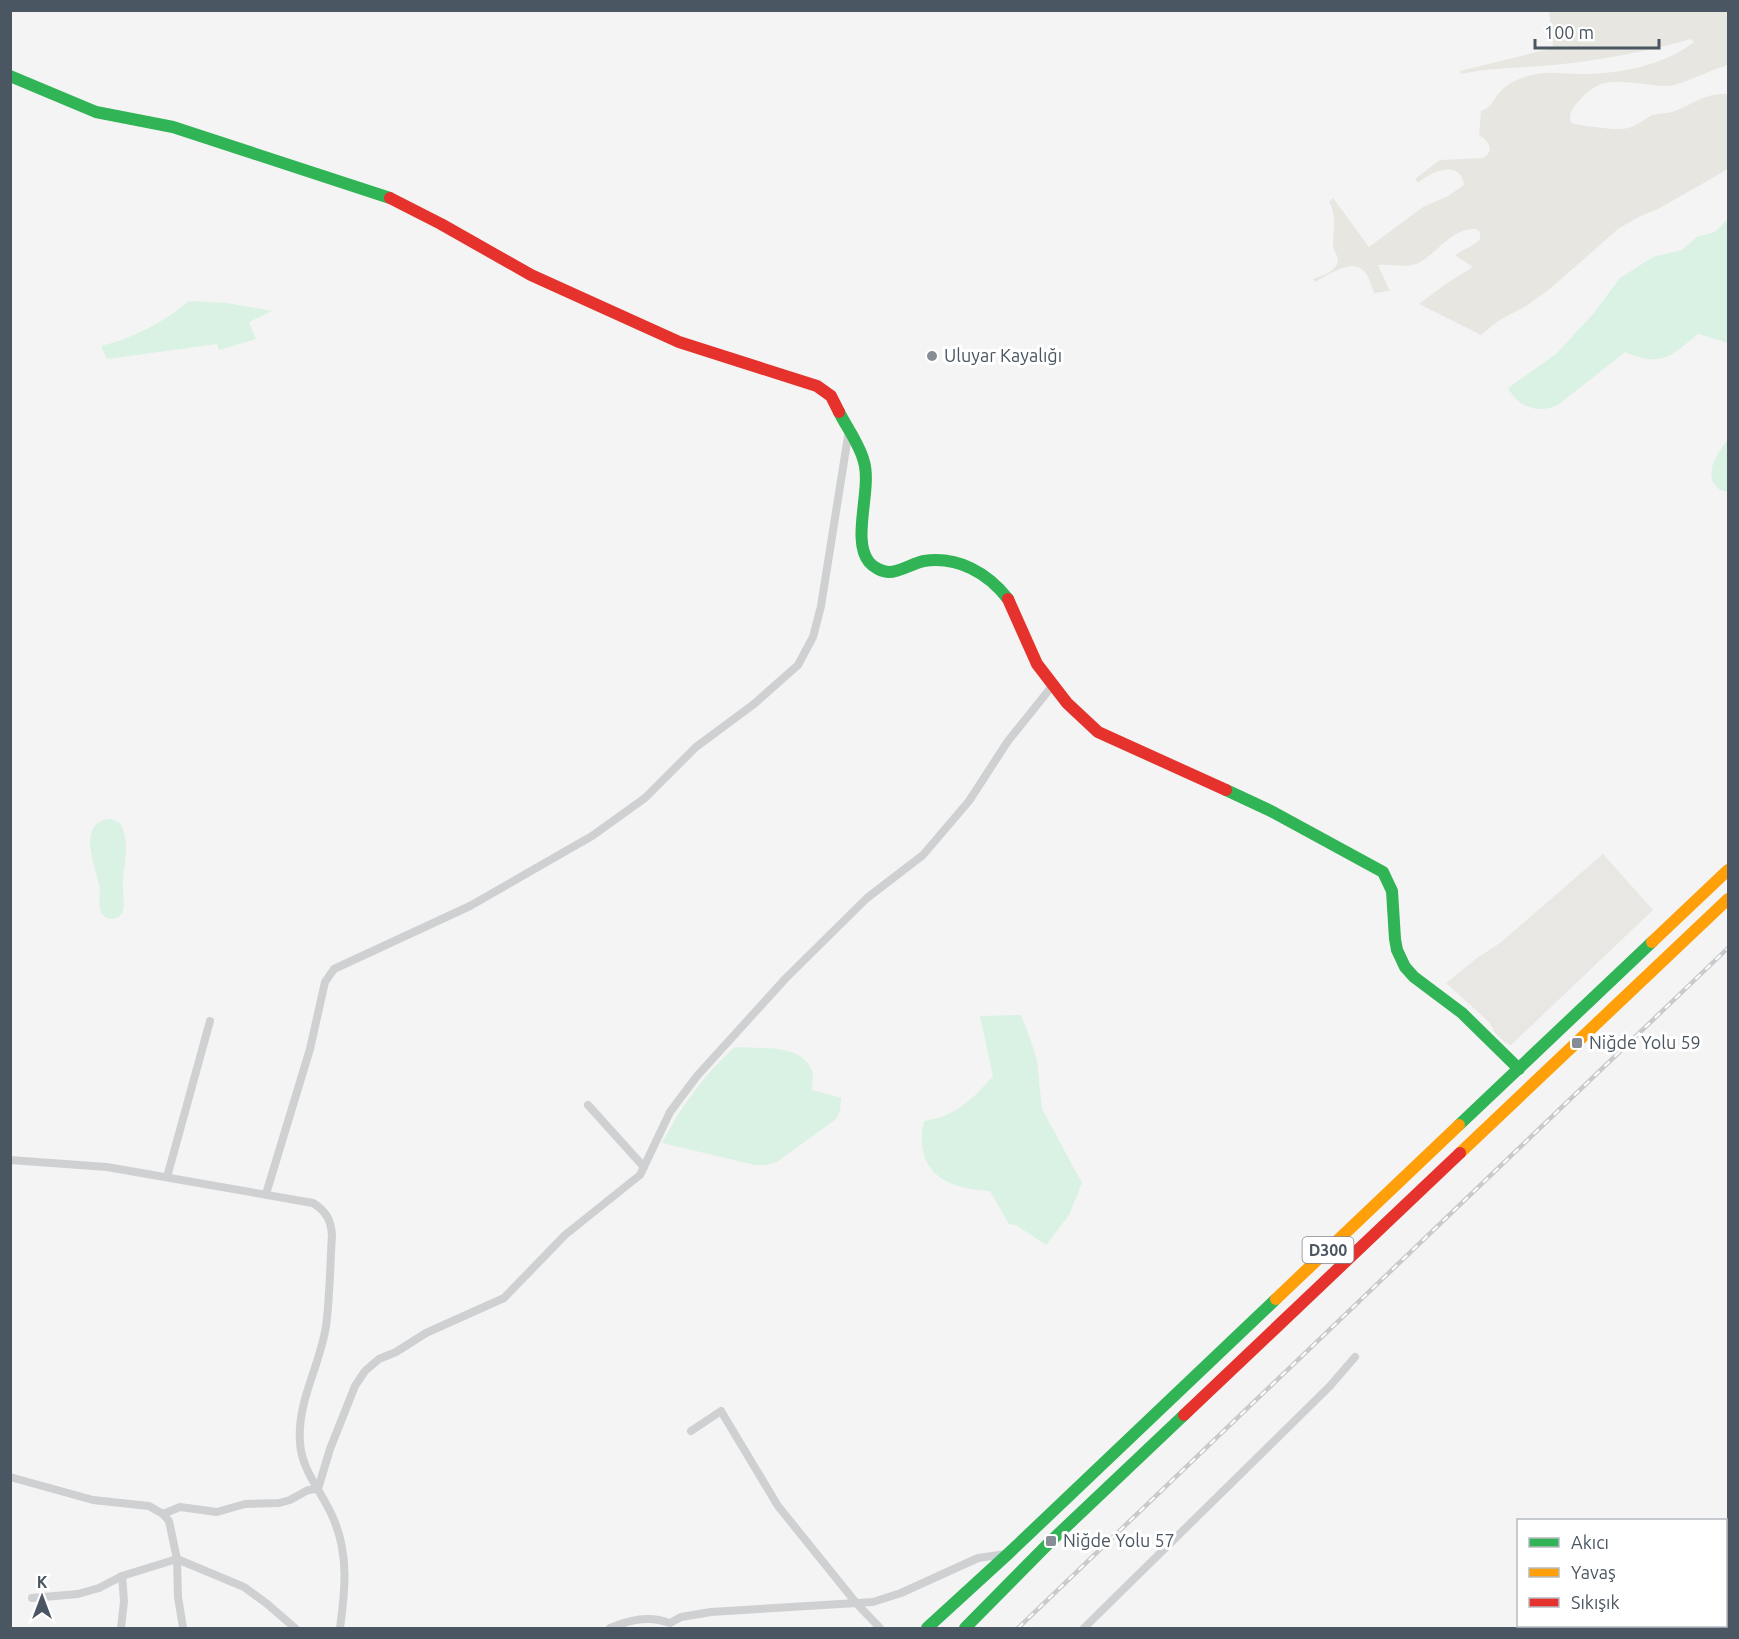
<svg xmlns="http://www.w3.org/2000/svg" width="1739" height="1639" viewBox="0 0 1739 1639" font-family="Ubuntu,sans-serif">
	<style>
		.commercial { fill: #e8e7e3 }
		.green { fill: #d9f2e3 }
		.sand { fill: #e7e6e1 }
		.lines { fill: none; stroke-linecap: round; stroke-linejoin: round }
		.street { stroke: #ced0d2; stroke-width: 8 }
		.fast { stroke: #30b455; stroke-width: 12 }
		.slow { stroke: #ff9f0a; stroke-width: 12 }
		.jam { stroke: #e5322d; stroke-width: 12 }
		.rail-casing { stroke: #c9cacc; stroke-width: 4.5 }
		.rail { stroke: #fff; stroke-width: 2; stroke-dasharray: 7; stroke-linecap: butt }
		.poi-dot { fill: #868d94; stroke: #fff; stroke-width: 2 }
		.labels { text-anchor: middle; stroke-width: 6; stroke-linejoin: round; paint-order: stroke }
		.shield { fill: #fff; stroke: #808990; stroke-width: 1.5 }
		.shield-label { font-size: 16px; font-weight: bold; fill: #4a5661 }
		.poi-label { font-size: 18px; fill: #4a5661; stroke: #fff; text-anchor: start }
	</style>
	<rect width="100%" height="100%" fill="#f4f4f4"/>
	<path class="commercial" d="M 1603,854 L 1653,910 L 1511,1045 L 1506,1043 L 1495,1033 L 1490,1023 L 1446,983 L 1477,958 L 1500,943 Z"/>
	<g class="green">
		<path d="M 1728,219 L 1728,343 L 1698,334 C 1671,356 1661,368 1625,352 L 1558,405 C 1538,414 1518,407 1508,388 L 1556,354 L 1594,313 L 1620,278 L 1653,257 L 1682,250 L 1697,237 L 1715,232 Z"/>
		<path d="M 189,301 L 227,303 L 272,311 L 249,322 L 256,339 L 219,350 L 217,344 L 107,359 L 101,346 C 134,338 162,323 189,301 Z"/>
		<path d="M 1728,440 L 1728,492 L 1720,490 L 1714,484 C 1706,469 1718,452 1728,440 Z"/>
		<path d="M 111,819 L 120,823 C 130,843 125,859 123,881 C 122,890 126,905 122,913 C 118,920 108,921 103,915 C 97,909 101,893 99,884 C 95,865 76,821 111,819 Z"/>
		<path d="M 1021,1015 L 1030,1038 L 1037,1061 L 1042,1109 L 1082,1183 L 1069,1215 L 1046,1245 L 1016,1225 L 1009,1224 L 990,1191 C 945,1189 913,1171 924,1121 C 955,1117 974,1098 993,1076 L 980,1016 Z"/>
		<path d="M 735,1047 C 758,1049 802,1043 812,1071 C 814,1077 812,1084 812,1090 L 841,1098 L 840,1111 L 836,1119 L 777,1162 L 766,1165 L 755,1165 L 662,1143 C 681,1106 704,1075 735,1047 Z"/>
	</g>
	<path class="sand" d="M 1549,11 L 1728,11 L 1728,65 C 1712,69 1682,85 1668,86 C 1648,87 1618,77 1599,85 C 1589,89 1563,112 1572,123 C 1574,125 1616,130 1621,129 C 1634,128 1640,122 1650,116 C 1656,113 1666,114 1672,112 C 1695,104 1702,93 1728,94 L 1728,169 L 1660,208 L 1639,217 L 1619,228 L 1551,288 L 1526,306 L 1498,321 L 1481,335 L 1419,304 L 1447,283 L 1473,267 L 1455,255 C 1463,249 1473,247 1480,239 L 1480,232 L 1476,229 C 1451,227 1437,255 1416,264 C 1405,268 1389,264 1378,265 L 1390,291 L 1374,293 C 1372,287 1370,280 1367,275 C 1355,255 1329,275 1315,282 L 1313,279 C 1321,276 1334,272 1337,264 C 1340,257 1334,253 1333,246 C 1333,232 1337,214 1329,202 L 1333,198 L 1369,247 L 1423,207 L 1448,196 L 1464,185 C 1461,159 1431,171 1418,183 L 1415,179 L 1440,160 L 1483,158 C 1495,151 1489,141 1479,135 L 1481,111 C 1491,108 1493,100 1500,92 C 1507,84 1518,79 1528,76 C 1546,70 1564,74 1583,74 C 1619,74 1665,65 1694,42 L 1691,39 C 1650,51 1596,61 1553,65 C 1522,68 1492,67 1461,74 L 1460,71 L 1553,48 Z"/>
	<g class="lines">
		<g class="street">
			<path d="M 588,1105 L 644,1167"/>
			<path d="M 10,1160 L 107,1167 L 313,1203 C 326,1211 331,1220 332,1235 C 330,1265 330,1297 326,1326 C 320,1366 297,1401 300,1442 C 301,1471 324,1494 334,1520 C 349,1556 345,1592 340,1628"/>
			<path d="M 167,1177 L 210,1021"/>
			<path d="M 266,1194 L 310,1049 L 325,982 L 334,969 L 470,906 L 592,836 L 645,798 L 696,747 L 754,704 L 798,665 L 813,637 L 821,606 L 849,430"/>
			<path d="M 691,1431 L 721,1411 L 778,1506 L 857,1604 L 880,1628"/>
			<path d="M 10,1477 L 93,1500 L 149,1506 L 163,1514 L 169,1521 L 177,1559 L 178,1597 L 183,1628"/>
			<path d="M 163,1514 L 180,1507 L 217,1512 L 245,1504 L 279,1503 L 290,1500 L 308,1490 L 318,1489 L 330,1449 L 355,1386 L 365,1371 L 379,1359 L 396,1352 L 426,1333 L 504,1298 L 565,1235 L 640,1175 L 670,1112 L 697,1076 L 786,978 L 867,898 L 923,855 L 969,801 L 1008,741 L 1053,685"/>
			<path d="M 32,1598 L 78,1594 L 99,1588 L 122,1576 L 177,1559 L 244,1587 L 266,1603 L 295,1628"/>
			<path d="M 121,1628 L 124,1601 L 122,1576"/>
			<path d="M 610,1628 C 630,1620 648,1615 670,1623 L 681,1617 L 711,1612 L 873,1602 L 901,1593 L 978,1558 L 1006,1554"/>
			<path d="M 1084,1628 L 1330,1386 L 1355,1357"/>
		</g>
		<g class="fast">
			<path d="M 10,76 L 96,112 L 173,127 L 390,198"/>
			<path d="M 839,412 C 847,428 860,445 864,462 C 872,489 851,540 869,562 C 873,567 882,572 889,572 C 900,572 913,563 924,561 C 958,556 988,573 1008,599"/>
			<path d="M 1226,790 L 1271,811 L 1383,872 L 1392,891 L 1395,939 L 1397,950 L 1405,967 L 1414,977 L 1462,1013 L 1519,1069"/>
			<path d="M 1459,1125 L 1652,942"/>
			<path d="M 927,1628 L 1009,1553 L 1276,1299"/>
			<path d="M 965,1628 L 1051,1541 L 1184,1415"/>
		</g>
		<g class="slow">
			<path d="M 1652,942 L 1728,870"/>
			<path d="M 1460,1153 L 1728,899"/>
			<path d="M 1276,1299 L 1459,1125"/>
		</g>
		<g class="jam">
			<path d="M 390,198 L 441,224 L 531,275 L 679,342 L 817,386 L 831,396 L 839,412"/>
			<path d="M 1008,599 L 1037,664 L 1067,703 L 1098,732 L 1226,790"/>
			<path d="M 1184,1415 L 1460,1153"/>
		</g>
		<defs>
			<path id="rail" d="M 1018,1628 L 1728,948"/>
		</defs>
		<use href="#rail" class="rail-casing"/>
		<use href="#rail" class="rail"/>
	</g>
	<g class="poi-dot">
		<circle cx="932" cy="356" r="6"/>
		<rect x="1571" y="1037" width="12" height="12" rx="3"/>
		<rect x="1045" y="1535" width="12" height="12" rx="3"/>
	</g>
	<g class="labels">
		<rect class="shield" x="1302.5" y="1237" width="51" height="26" rx="4.5"/>
		<g class="shield-label">
			<text x="1328" y="1256">D300</text>
		</g>
		<g class="poi-label">
			<text x="944" y="362">Uluyar Kayalığı</text>
			<text x="1589" y="1049">Niğde Yolu 59</text>
			<text x="1063" y="1547">Niğde Yolu 57</text>
		</g>
	</g>
	<rect width="1739" height="1639" fill="none" stroke="#4a5661" stroke-width="24"/>
	<rect x="1517" y="1519" width="210" height="108" fill="#ffffff" stroke="#b7bbc0" stroke-width="1.5"/>
	<rect x="1529" y="1538" width="30" height="9" fill="#30b455" stroke="#b7bbc0" stroke-width="1.5"/>
	<text x="1571" y="1549" font-size="18" fill="#4a5661">Akıcı</text>
	<rect x="1529" y="1568" width="30" height="9" fill="#ff9f0a" stroke="#b7bbc0" stroke-width="1.5"/>
	<text x="1571" y="1579" font-size="18" fill="#4a5661">Yavaş</text>
	<rect x="1529" y="1598" width="30" height="9" fill="#e5322d" stroke="#b7bbc0" stroke-width="1.5"/>
	<text x="1571" y="1609" font-size="18" fill="#4a5661">Sıkışık</text>
	<g transform="translate(42 1597)" stroke="#ffffff" stroke-width="4.5" paint-order="stroke">
	<path d="M0-4.5L10 22L0 15L-10 22Z" fill="#4a5661"/>
	<text y="-9" font-size="16" font-weight="bold" text-anchor="middle" fill="#4a5661">K</text>
	</g>
	<path d="M1535 39v9h124v-9" fill="none" stroke="#4a5661" stroke-width="3"/>
	<text x="1544" y="39" font-size="18" fill="#4a5661" stroke="#ffffff" stroke-width="4.5" paint-order="stroke">100 m</text>
</svg>
